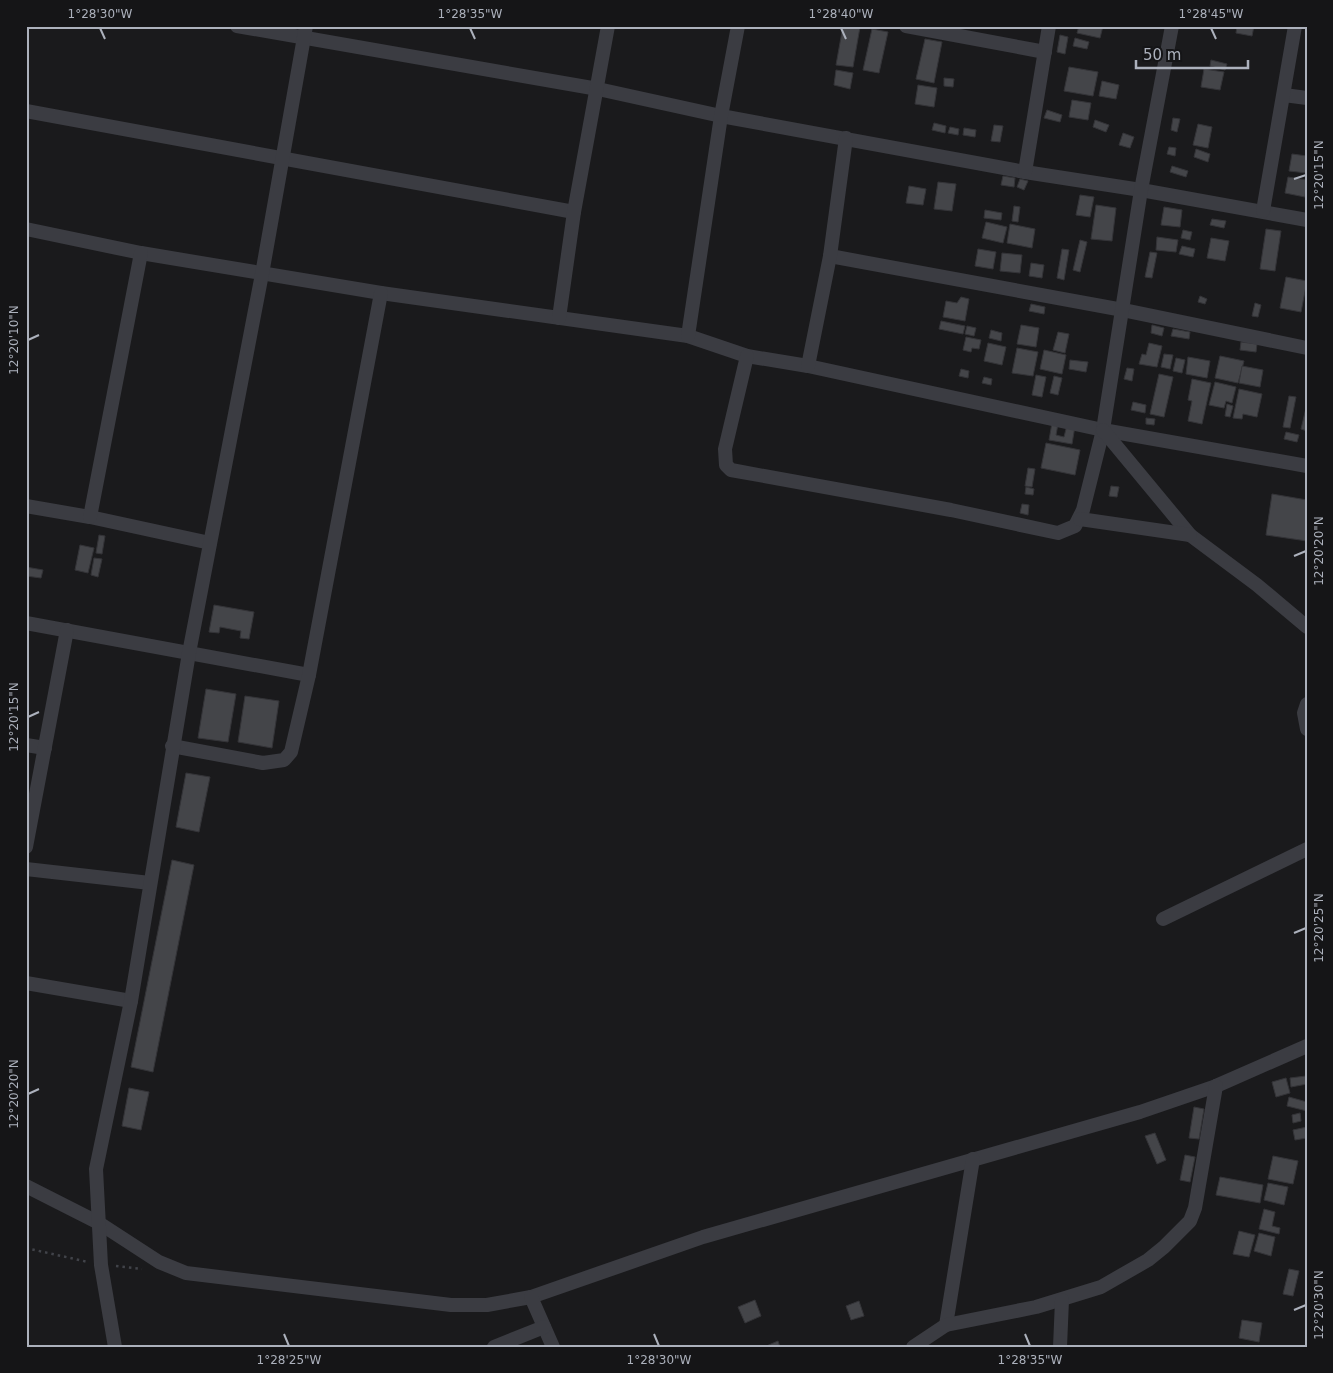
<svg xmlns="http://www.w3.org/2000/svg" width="1333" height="1373" viewBox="0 0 1333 1373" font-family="'DejaVu Sans',sans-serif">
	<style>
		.building { fill: #444549; stroke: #343438 }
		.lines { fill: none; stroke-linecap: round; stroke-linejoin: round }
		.path { stroke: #414349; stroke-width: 2.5; stroke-dasharray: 2.5 4; stroke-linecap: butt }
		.street { stroke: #3b3c42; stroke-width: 14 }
		.ticks { fill: none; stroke: #acb1bc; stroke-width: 2 }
		.neatline { fill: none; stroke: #acb1bc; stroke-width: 2 }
		.ticks-label { font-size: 12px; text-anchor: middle; fill: #acb1bc }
	</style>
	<rect width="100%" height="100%" fill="#1a1a1c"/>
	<g class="building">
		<path d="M 843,26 L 860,27 L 853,67 L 836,65 Z"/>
		<path d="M 1079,26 L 1103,26 L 1100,38 L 1077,33 Z"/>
		<path d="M 1237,26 L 1254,26 L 1252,36 L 1236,33 Z"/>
		<path d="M 872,29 L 888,32 L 879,73 L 863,70 Z"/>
		<path d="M 1060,35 L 1068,37 L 1065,54 L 1057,52 Z"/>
		<path d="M 1075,38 L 1089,42 L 1087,49 L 1073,46 Z"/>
		<path d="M 925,39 L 942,42 L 934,83 L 916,79 Z"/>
		<path d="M 1211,60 L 1227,64 L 1225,70 L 1210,66 Z"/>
		<path d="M 1069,67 L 1098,72 L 1093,96 L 1064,91 Z"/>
		<path d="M 1204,69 L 1224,72 L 1220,90 L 1201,87 Z"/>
		<path d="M 836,70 L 853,73 L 850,89 L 834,85 Z"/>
		<path d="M 944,78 L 954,79 L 953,87 L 944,86 Z"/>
		<path d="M 1102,81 L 1119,85 L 1116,99 L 1099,96 Z"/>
		<path d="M 918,85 L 937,88 L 934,107 L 915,104 Z"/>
		<path d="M 1072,100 L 1091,103 L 1088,120 L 1069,117 Z"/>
		<path d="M 1047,110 L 1062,115 L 1060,122 L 1044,118 Z"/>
		<path d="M 1173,118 L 1180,119 L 1177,132 L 1171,130 Z"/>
		<path d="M 1095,120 L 1109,125 L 1106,132 L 1093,127 Z"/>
		<path d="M 934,123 L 946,126 L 945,133 L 932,130 Z"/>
		<path d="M 1198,124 L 1212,127 L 1208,148 L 1193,145 Z"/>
		<path d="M 994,125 L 1003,126 L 1000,142 L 991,141 Z"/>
		<path d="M 950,127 L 959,129 L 958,135 L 948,133 Z"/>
		<path d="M 964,128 L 976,130 L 975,137 L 963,135 Z"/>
		<path d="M 1123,133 L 1134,137 L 1130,148 L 1119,145 Z"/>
		<path d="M 1169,147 L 1176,148 L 1175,156 L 1167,154 Z"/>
		<path d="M 1196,149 L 1210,154 L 1208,162 L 1194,157 Z"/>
		<path d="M 1292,154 L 1307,156 L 1307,173 L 1289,171 Z"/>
		<path d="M 1172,166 L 1188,171 L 1186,177 L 1170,172 Z"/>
		<path d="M 1003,176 L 1015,178 L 1014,187 L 1001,185 Z"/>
		<path d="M 1288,177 L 1307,180 L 1305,197 L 1285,193 Z"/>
		<path d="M 1020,179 L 1028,181 L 1024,190 L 1017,187 Z"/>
		<path d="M 938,182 L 956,184 L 952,211 L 934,209 Z"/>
		<path d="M 909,186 L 926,189 L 923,205 L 906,203 Z"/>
		<path d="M 1080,195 L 1094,197 L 1090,217 L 1076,215 Z"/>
		<path d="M 1096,205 L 1116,208 L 1112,241 L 1091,239 Z"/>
		<path d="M 1014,206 L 1020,207 L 1018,222 L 1012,221 Z"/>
		<path d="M 1164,207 L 1182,210 L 1180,227 L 1161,225 Z"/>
		<path d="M 985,210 L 1002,213 L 1001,220 L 984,218 Z"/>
		<path d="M 1212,219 L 1226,221 L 1224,228 L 1210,225 Z"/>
		<path d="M 986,222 L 1007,227 L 1003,243 L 982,238 Z"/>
		<path d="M 1010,224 L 1035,229 L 1032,248 L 1007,243 Z"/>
		<path d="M 1266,229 L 1281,231 L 1275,271 L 1260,269 Z"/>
		<path d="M 1183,230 L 1192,232 L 1190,240 L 1181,238 Z"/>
		<path d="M 1157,237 L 1178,240 L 1176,252 L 1156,250 Z"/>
		<path d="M 1211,238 L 1229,241 L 1225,261 L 1207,258 Z"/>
		<path d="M 1080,240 L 1087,242 L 1080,272 L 1073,270 Z"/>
		<path d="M 1182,246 L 1195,249 L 1193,257 L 1179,254 Z"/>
		<path d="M 978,249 L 996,252 L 993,269 L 975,266 Z"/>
		<path d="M 1062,249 L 1069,250 L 1064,280 L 1057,278 Z"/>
		<path d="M 1150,252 L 1157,253 L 1152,278 L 1145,277 Z"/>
		<path d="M 1002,253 L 1022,255 L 1020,273 L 1000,271 Z"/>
		<path d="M 1031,263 L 1044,265 L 1042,278 L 1029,276 Z"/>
		<path d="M 1286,277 L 1307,281 L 1301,312 L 1280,308 Z"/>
		<path d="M 1200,296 L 1207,299 L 1205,304 L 1198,302 Z"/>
		<path d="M 961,297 L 969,299 L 965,321 L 943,317 L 946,301 L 957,303 Z"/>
		<path d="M 1255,303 L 1261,305 L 1258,317 L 1252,316 Z"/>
		<path d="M 1031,304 L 1045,307 L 1044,314 L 1029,311 Z"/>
		<path d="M 941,321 L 965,326 L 963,334 L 939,329 Z"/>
		<path d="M 1021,325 L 1039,328 L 1036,347 L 1017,344 Z"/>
		<path d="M 1152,325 L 1164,328 L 1162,336 L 1151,333 Z"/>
		<path d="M 967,326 L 976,328 L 974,336 L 965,334 Z"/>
		<path d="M 1173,329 L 1190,332 L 1189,339 L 1171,336 Z"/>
		<path d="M 991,330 L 1002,333 L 1001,341 L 989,338 Z"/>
		<path d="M 1058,332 L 1069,334 L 1065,353 L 1053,350 Z"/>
		<path d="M 966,337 L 981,340 L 979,349 L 972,348 L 971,352 L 963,350 Z"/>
		<path d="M 1241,342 L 1257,344 L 1256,352 L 1240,350 Z"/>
		<path d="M 988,343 L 1006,347 L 1002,365 L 984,361 Z"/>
		<path d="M 1149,343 L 1162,346 L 1157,367 L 1139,364 L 1142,354 L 1146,355 Z"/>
		<path d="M 1017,348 L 1038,352 L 1033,376 L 1012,373 Z"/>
		<path d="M 1044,350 L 1066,355 L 1062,374 L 1040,369 Z"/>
		<path d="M 1164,354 L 1173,355 L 1170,369 L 1161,367 Z"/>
		<path d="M 1220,356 L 1244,361 L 1238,383 L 1215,378 Z"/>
		<path d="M 1188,357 L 1210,361 L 1207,378 L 1186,374 Z"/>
		<path d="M 1176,358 L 1185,360 L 1182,373 L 1173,371 Z"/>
		<path d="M 1070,360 L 1088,362 L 1086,372 L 1069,369 Z"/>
		<path d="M 1242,366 L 1263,370 L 1260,387 L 1239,383 Z"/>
		<path d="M 1127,368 L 1134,369 L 1132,381 L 1124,379 Z"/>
		<path d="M 961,369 L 969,371 L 968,378 L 959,376 Z"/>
		<path d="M 1159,374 L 1173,377 L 1164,417 L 1150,414 Z"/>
		<path d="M 1036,375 L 1046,377 L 1042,397 L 1032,395 Z"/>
		<path d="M 1054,376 L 1062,378 L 1058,395 L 1050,393 Z"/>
		<path d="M 984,377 L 992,379 L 991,385 L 982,383 Z"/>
		<path d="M 1192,379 L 1211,383 L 1202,424 L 1188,421 L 1192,401 L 1188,400 Z"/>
		<path d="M 1215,382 L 1236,387 L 1232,403 L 1226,401 L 1224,408 L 1209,405 Z"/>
		<path d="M 1239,389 L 1262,394 L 1257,417 L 1243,414 L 1242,419 L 1233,418 Z"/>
		<path d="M 1289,396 L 1296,397 L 1290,428 L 1283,427 Z"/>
		<path d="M 1133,402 L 1146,405 L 1145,413 L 1131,410 Z"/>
		<path d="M 1227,404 L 1233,406 L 1230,417 L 1225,416 Z"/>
		<path d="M 1307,404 L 1307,431 L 1301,429 Z"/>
		<path d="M 1146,418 L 1155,419 L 1154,425 L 1146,424 Z"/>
		<path d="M 1052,423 L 1058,424 L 1056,435 L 1064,437 L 1067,425 L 1075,426 L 1072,444 L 1049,440 Z"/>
		<path d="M 1286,432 L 1299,435 L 1297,442 L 1284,439 Z"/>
		<path d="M 1046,443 L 1080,450 L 1075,475 L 1041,468 Z"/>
		<path d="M 1028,468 L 1035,469 L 1032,487 L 1025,486 Z"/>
		<path d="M 1111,486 L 1119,487 L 1117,497 L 1109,496 Z"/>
		<path d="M 1026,487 L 1034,489 L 1033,495 L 1025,494 Z"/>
		<path d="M 1272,494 L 1307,500 L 1307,541 L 1266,535 Z"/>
		<path d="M 1022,504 L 1029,505 L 1028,515 L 1020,513 Z"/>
		<path d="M 99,535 L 105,536 L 102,554 L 96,553 Z"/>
		<path d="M 80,545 L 94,548 L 88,573 L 75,570 Z"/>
		<path d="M 94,558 L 102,559 L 98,577 L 91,575 Z"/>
		<path d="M 26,567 L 43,570 L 41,578 L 26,576 Z"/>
		<path d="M 214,605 L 254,612 L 249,639 L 240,638 L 241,631 L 220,627 L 219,633 L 209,632 Z"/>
		<path d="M 206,689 L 236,694 L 228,742 L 198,738 Z"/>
		<path d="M 245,696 L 279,701 L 272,748 L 238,742 Z"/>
		<path d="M 186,773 L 210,777 L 199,832 L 176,827 Z"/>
		<path d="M 172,860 L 194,865 L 153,1072 L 131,1067 Z"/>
		<path d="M 1306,1076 L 1307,1084 L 1291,1087 L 1290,1078 Z"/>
		<path d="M 1286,1078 L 1290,1093 L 1276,1097 L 1272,1082 Z"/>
		<path d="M 129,1088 L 149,1092 L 141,1130 L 122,1126 Z"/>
		<path d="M 1289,1097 L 1307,1102 L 1307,1111 L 1287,1106 Z"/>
		<path d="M 1194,1107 L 1204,1109 L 1199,1139 L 1189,1138 Z"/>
		<path d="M 1300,1113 L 1301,1121 L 1293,1123 L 1292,1115 Z"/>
		<path d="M 1307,1127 L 1307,1138 L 1295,1140 L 1293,1130 Z"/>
		<path d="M 1155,1133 L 1166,1160 L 1157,1164 L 1145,1136 Z"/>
		<path d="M 1185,1155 L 1195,1157 L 1190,1182 L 1180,1180 Z"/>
		<path d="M 1273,1156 L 1298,1161 L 1293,1184 L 1268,1179 Z"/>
		<path d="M 1220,1177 L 1263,1185 L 1260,1203 L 1216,1195 Z"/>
		<path d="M 1268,1183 L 1288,1187 L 1284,1205 L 1264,1200 Z"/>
		<path d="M 1264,1209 L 1275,1212 L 1272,1226 L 1280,1228 L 1279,1234 L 1259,1229 Z"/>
		<path d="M 1239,1231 L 1255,1235 L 1249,1257 L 1233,1254 Z"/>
		<path d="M 1259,1233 L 1275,1237 L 1271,1256 L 1254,1251 Z"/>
		<path d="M 1289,1269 L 1299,1271 L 1293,1296 L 1283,1294 Z"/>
		<path d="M 755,1300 L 761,1316 L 745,1323 L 738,1307 Z"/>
		<path d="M 859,1301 L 864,1316 L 851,1320 L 846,1306 Z"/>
		<path d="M 1242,1320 L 1262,1323 L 1259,1342 L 1239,1338 Z"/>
		<path d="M 778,1341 L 780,1347 L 764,1347 Z"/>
	</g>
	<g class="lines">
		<g class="path">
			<path d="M 26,1248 L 88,1262"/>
			<path d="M 116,1266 L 142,1269"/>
		</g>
		<g class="street">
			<path d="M 237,26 L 598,89 L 721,116 L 1025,172 L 1141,190 L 1307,220"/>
			<path d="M 906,26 L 1045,52"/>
			<path d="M 1284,95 L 1307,98"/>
			<path d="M 26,111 L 574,212"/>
			<path d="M 1025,172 L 1049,26"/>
			<path d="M 1263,211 L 1295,26"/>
			<path d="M 26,229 L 141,253 L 381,293 L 688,336 L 747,356 L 808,366 L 1103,430 L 1307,466"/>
			<path d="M 830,256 L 1123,310 L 1307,348"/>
			<path d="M 559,318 L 574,212 L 608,26"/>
			<path d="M 688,336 L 721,116 L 738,26"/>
			<path d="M 747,356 L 725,449 L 726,465 L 731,470 L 951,510 L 1058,533 L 1075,526 L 1083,510 L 1103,430 L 1141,190 L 1172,26"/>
			<path d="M 808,366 L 830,256 L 846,138"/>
			<path d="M 1103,430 L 1190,535 L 1257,585 L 1307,627"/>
			<path d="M 26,506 L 90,517 L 210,543"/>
			<path d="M 90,517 L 141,253"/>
			<path d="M 1080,519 L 1190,535"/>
			<path d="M 26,623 L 309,675"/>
			<path d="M 1307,704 L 1304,713 L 1307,729"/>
			<path d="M 26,745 L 45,748"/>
			<path d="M 172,746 L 263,763 L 284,760 L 291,752 L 309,675 L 381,293"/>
			<path d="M 26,847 L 67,630"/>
			<path d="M 26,869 L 150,883"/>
			<path d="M 1163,919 L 1307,849"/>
			<path d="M 26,983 L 131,1001"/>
			<path d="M 26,1186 L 99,1223 L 159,1262 L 186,1273 L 451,1305 L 487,1305 L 531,1297 L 703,1237 L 1140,1112 L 1216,1086 L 1307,1046"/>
			<path d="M 531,1297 L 553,1347"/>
			<path d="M 946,1325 L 973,1159"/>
			<path d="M 115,1347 L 101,1265 L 96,1169 L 131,1001 L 189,653 L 262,274 L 306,26"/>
			<path d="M 494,1347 L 544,1327"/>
			<path d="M 913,1347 L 946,1325 L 1036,1307 L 1101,1287 L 1148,1260 L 1164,1247 L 1190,1221 L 1195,1208 L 1216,1086"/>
			<path d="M 1060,1347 L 1062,1300"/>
		</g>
	</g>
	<path class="ticks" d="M 100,28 L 105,39M 470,28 L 475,39M 841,28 L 846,39M 1211,28 L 1216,39M 1294,179 L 1306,175M 28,340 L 39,335M 1294,556 L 1306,551M 28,717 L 39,712M 1294,933 L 1306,928M 28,1094 L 39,1089M 1294,1310 L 1306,1305M 284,1334 L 289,1346M 654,1334 L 659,1346M 1025,1334 L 1030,1346"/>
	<rect width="1333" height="1373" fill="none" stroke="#151517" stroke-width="55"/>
	<path d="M1136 60v8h112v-8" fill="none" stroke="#acb1bc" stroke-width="2.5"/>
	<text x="1143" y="60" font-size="15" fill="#acb1bc" stroke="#151517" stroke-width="4" paint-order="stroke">50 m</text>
	<rect x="28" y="28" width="1278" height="1318" class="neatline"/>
	<g class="ticks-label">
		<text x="100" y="18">1°28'30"W</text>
		<text x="470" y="18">1°28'35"W</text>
		<text x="841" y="18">1°28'40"W</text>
		<text x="1211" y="18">1°28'45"W</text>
		<text transform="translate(1319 175) rotate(-90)" y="4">12°20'15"N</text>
		<text transform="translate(14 340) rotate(-90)" y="4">12°20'10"N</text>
		<text transform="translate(1319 551) rotate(-90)" y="4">12°20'20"N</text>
		<text transform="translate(14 717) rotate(-90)" y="4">12°20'15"N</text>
		<text transform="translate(1319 928) rotate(-90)" y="4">12°20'25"N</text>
		<text transform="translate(14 1094) rotate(-90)" y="4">12°20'20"N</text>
		<text transform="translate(1319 1305) rotate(-90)" y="4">12°20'30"N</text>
		<text x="289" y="1364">1°28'25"W</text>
		<text x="659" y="1364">1°28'30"W</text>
		<text x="1030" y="1364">1°28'35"W</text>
	</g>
</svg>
